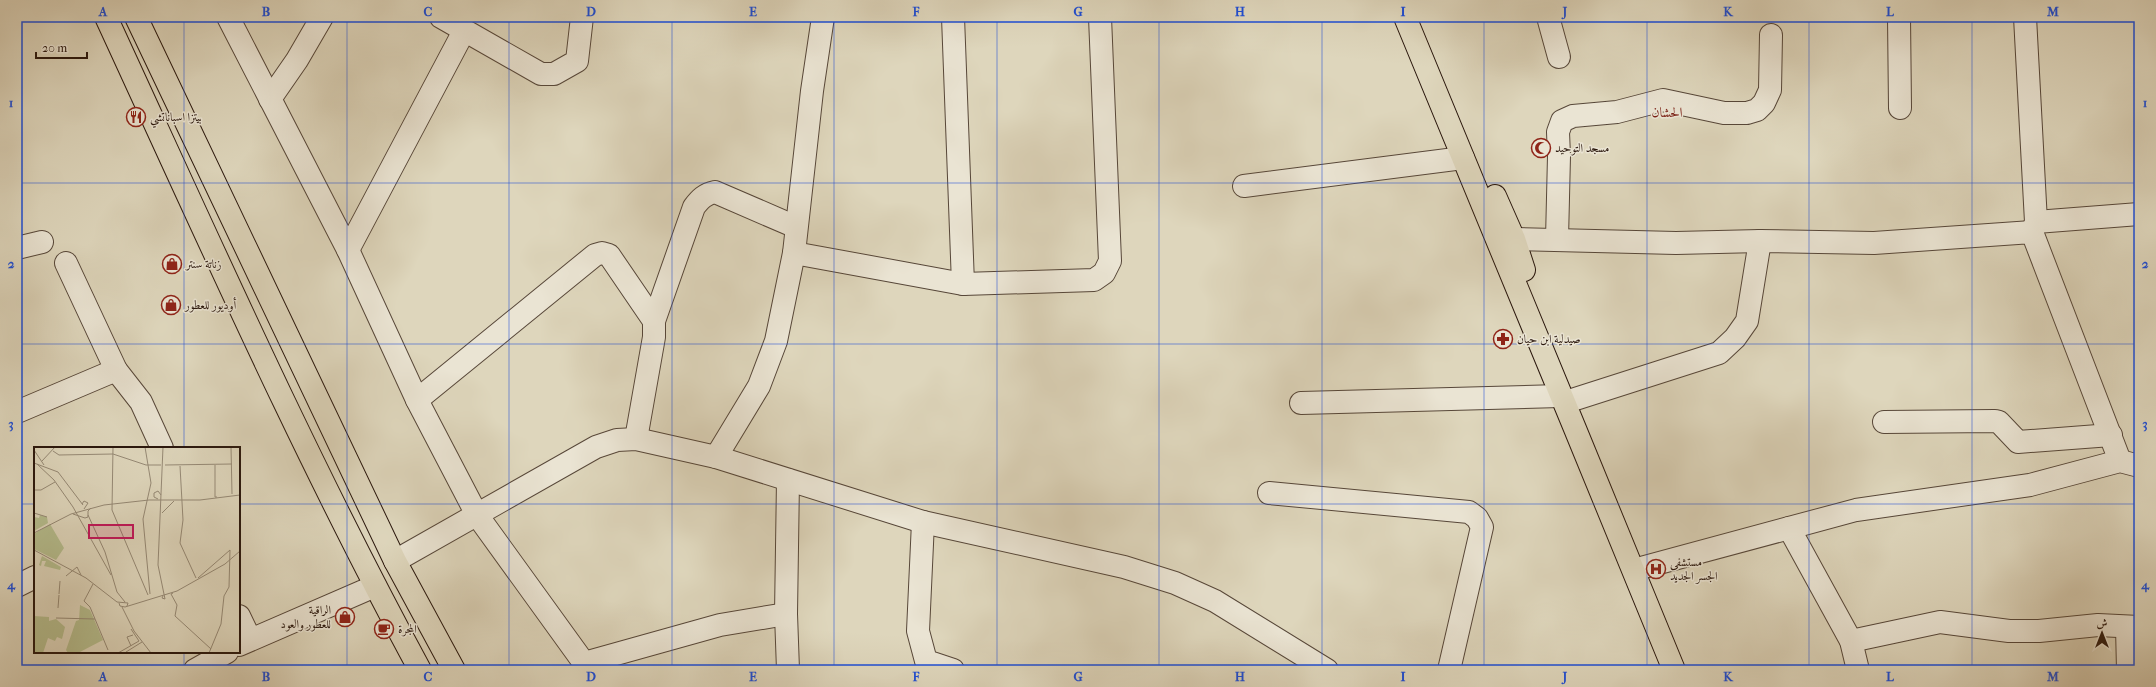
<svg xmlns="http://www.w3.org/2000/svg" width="2156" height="687" viewBox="0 0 2156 687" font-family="'IM FELL French Canon',Amiri,serif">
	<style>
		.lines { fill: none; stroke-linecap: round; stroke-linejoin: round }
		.minor-casing { stroke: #574739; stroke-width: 24 }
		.major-casing { stroke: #2a170d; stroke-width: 24 }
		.minor { stroke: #eae4d3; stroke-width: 22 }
		.major { stroke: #ded6bc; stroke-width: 22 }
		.grid { fill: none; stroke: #1d4ed8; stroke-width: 1; stroke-opacity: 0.55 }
		.labels { text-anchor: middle; stroke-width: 3; stroke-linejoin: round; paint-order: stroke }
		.poi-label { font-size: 12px; fill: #2a170d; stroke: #eae4d3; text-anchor: start }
		.quarter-label { font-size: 14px; fill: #7a1f14; stroke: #eae4d3 }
		.inset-road { fill: none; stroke: #968a76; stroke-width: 1 }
		.view { fill: #c2185b; fill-opacity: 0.15; stroke: #c2185b; stroke-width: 2 }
		.inset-edge { fill: none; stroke: #2a170d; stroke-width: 2 }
		.neatline { fill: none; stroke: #1d4ed8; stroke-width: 1.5 }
		.grid-label { font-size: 13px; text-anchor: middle; font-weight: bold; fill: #1d4ed8 }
	</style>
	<rect width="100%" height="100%" fill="#ded6bc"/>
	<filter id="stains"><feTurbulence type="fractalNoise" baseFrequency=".005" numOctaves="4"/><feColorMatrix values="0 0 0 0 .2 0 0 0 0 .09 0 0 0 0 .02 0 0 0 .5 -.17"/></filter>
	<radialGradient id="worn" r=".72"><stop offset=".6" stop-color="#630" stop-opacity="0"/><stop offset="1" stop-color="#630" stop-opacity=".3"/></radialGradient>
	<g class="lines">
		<defs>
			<g id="minor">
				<path d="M 228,17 L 348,250 L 417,400 L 477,515 L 584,663 L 720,625 L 786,614"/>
				<path d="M 441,17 L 541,74 L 554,74 L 577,61 L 582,17"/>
				<path d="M 953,17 L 963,284"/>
				<path d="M 1548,17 L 1559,57"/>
				<path d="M 1899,17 L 1900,108"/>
				<path d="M 2025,17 L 2036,222 L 2032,232"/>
				<path d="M 270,99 L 297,60 L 322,17"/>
				<path d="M 1244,186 L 1463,158"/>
				<path d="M 2036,222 L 2139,214"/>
				<path d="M 1514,239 L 1676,243 L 1760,241 L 1874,243 L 2032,232 L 2120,461"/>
				<path d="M 1557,239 L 1559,156 L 1558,132 L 1562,121 L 1573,116 L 1617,112 L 1663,100 L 1724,113 L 1747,113 L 1757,110 L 1764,103 L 1770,90 L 1771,35"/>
				<path d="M 17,248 L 42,242"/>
				<path d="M 348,250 L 464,31"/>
				<path d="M 794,253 L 963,284 L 1094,280 L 1104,273 L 1110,261 L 1100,17"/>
				<path d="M 66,263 L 116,370"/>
				<path d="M 417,400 L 595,255 L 602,253 L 609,255 L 654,321"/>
				<path d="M 1569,401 L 1719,353 L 1735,338 L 1747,321 L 1760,241"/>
				<path d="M 1301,403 L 1560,396"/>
				<path d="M 17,412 L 116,370 L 141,402 L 162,448"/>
				<path d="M 1884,422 L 1995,421 L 1999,422 L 2018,442 L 2111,435"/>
				<path d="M 636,439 L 654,337 L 654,321 L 694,207 C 700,199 705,194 715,192 L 796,227"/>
				<path d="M 716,457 L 759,386 L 776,341 L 794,253 L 812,91 L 823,17"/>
				<path d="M 1269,493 L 1469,512 L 1477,518 L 1482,527 L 1449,670"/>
				<path d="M 923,522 L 918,631 L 926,661 L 953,670"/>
				<path d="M 1789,528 L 1851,641 L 1858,670"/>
				<path d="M 395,561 L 596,447 L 617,440 L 636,439 L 716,457 L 923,522 L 1124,567 L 1175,583 L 1215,601 L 1327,670"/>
				<path d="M 1637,569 L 1856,510 L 2030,485 L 2120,461 L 2139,466"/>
				<path d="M 17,586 L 35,577"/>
				<path d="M 239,616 L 250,639"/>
				<path d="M 2127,627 L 2128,670"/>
				<path d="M 1851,641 L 1940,622 L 2009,631 L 2039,631 L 2098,625 L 2139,627"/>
				<path d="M 239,645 L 375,586"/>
				<path d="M 195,670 L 227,652"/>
				<path d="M 788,670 L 786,614 L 788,480"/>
			</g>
			<g id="major">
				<path d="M 106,17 C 207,236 305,458 420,670"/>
				<path d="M 136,17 L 395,561 L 454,670"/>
				<path d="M 1405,17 C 1495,235 1585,452 1674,670"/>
				<path d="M 1495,196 L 1514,239 L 1524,270"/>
			</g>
		</defs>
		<use href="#minor" class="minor-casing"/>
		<use href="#major" class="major-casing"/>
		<use href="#minor" class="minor"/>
		<use href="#major" class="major"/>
	</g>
	<path class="grid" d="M 184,17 L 184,448M 347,17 L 347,670M 509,17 L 509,670M 672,17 L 672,670M 834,17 L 834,670M 997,17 L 997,670M 1159,17 L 1159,670M 1322,17 L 1322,670M 1484,17 L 1484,670M 1647,17 L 1647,670M 1809,17 L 1809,670M 1972,17 L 1972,670M 17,183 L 2139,183M 17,344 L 2139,344M 17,504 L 35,504M 239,504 L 2139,504M 184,652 L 184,670"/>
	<defs>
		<symbol id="restaurant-ring" viewBox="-11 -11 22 22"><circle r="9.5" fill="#eae4d3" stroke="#8f2418" stroke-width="1.5"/><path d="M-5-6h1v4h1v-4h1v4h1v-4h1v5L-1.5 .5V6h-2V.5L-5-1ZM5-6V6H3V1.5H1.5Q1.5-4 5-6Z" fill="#8f2418"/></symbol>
		<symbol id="mosque-ring" viewBox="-11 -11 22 22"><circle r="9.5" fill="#eae4d3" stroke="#8f2418" stroke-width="1.5"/><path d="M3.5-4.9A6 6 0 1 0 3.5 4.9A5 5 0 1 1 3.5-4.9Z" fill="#8f2418"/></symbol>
		<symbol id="shop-ring" viewBox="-11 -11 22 22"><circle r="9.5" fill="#eae4d3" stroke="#8f2418" stroke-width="1.5"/><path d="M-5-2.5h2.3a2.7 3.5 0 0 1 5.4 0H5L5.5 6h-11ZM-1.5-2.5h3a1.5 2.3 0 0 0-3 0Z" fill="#8f2418"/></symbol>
		<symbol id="pharmacy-ring" viewBox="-11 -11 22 22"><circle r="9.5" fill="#eae4d3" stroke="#8f2418" stroke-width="1.5"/><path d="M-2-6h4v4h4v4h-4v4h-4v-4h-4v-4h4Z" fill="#8f2418"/></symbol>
		<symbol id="hospital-ring" viewBox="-11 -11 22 22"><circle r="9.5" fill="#eae4d3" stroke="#8f2418" stroke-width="1.5"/><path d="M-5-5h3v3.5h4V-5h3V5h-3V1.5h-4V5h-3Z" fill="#8f2418"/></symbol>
		<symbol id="cafe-ring" viewBox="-11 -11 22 22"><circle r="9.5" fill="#eae4d3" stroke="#8f2418" stroke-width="1.5"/><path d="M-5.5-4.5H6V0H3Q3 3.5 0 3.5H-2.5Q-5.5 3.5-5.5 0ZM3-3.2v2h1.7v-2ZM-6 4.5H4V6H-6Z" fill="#8f2418"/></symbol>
	</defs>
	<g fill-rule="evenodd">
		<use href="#restaurant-ring" x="125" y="106" width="22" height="22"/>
		<use href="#mosque-ring" x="1530" y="137" width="22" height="22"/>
		<use href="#shop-ring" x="161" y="253" width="22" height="22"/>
		<use href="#shop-ring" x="160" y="294" width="22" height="22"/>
		<use href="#pharmacy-ring" x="1492" y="328" width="22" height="22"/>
		<use href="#hospital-ring" x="1645" y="558" width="22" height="22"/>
		<use href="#shop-ring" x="334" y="606" width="22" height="22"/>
		<use href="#cafe-ring" x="373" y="618" width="22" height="22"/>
	</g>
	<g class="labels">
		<g class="poi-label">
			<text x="150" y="121">بيتزا اسباناتشي</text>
			<text x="1555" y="152">مسجد التوحيد</text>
			<text x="186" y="268">زناتة سنتر</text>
			<text x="185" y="309">أوديور للعطور</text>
			<text x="1517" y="343">صيدلية ابن حيان</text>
			<text x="1670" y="566">مستشفى<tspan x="1670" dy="14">الجسر الجديد</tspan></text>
			<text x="331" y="614" text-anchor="end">الراقية<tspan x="331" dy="14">للعطور والعود</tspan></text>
			<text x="398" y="633">المجرة</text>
		</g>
		<g class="quarter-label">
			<text x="1667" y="117">الحشان</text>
		</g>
	</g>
	<g transform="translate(34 447)">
		<rect width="206" height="206" fill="#ded6bc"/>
		<path d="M 6,68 L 13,70 L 14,76 L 0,84 L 0,70 L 5,71 ZM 16,77 L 30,101 L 22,113 L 0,102 L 0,87 ZM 8,109 L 27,120 L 26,123 L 10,119 L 12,114 L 8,114 L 7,119 L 5,118 ZM 46,158 L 56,163 L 69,193 L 44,206 L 34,206 L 32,203 L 42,174 L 45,173 ZM 0,169 L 15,170 L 15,174 L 22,172 L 31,180 L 28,192 L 23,190 L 21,194 L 14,191 L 9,206 L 0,206 Z" fill="#b5bd8e"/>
		<path class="inset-road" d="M 79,0 L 78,63 L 114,148M 111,0 L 117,36 L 109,72 L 116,147M 129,0 L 124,118 L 131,152 L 128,151 L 129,149M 197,0 L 198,47M 0,3 L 10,18M 19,4 L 25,8 L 79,7M 79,7 L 112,18 L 127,18M 8,14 L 21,0M 0,16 L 24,25 L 49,58M 3,17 L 20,33 L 39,60 L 77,128M 131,18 L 198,17M 181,18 L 181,50 L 183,50M 146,19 L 149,73 L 146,96 L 162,131M 0,43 L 7,43 L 21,35M 124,52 L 120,50 L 120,46 L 124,44 L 127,48M 48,57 L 50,54 L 54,56 L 50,62M 0,66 L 13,70M 128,66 L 140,54M 39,67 L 51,71 L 54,70 L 54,64 L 57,61M 54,68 L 71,105 L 83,145 L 91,155M 0,86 L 37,67 L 70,58 L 115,53 L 166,53 L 206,48M 0,103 L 52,131 L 83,155 L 94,156 L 93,159M 32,129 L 43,120 L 47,128M 164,131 L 196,103M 59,137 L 50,154 L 56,160 L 74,203M 139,146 L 137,147 L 143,158 L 141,169 L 177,202M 25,147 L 26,134M 85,156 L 86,159 L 91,160 L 143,144 L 191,117 L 206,104M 88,160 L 100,184 L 117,206M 24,161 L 25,148M 22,171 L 61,172M 97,199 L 93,190 L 99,188M 92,205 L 108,195M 84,206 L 105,194 L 97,182M 175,206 L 187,177 L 190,149 L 195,140 L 196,103"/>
		<path class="view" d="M 55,78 L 99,78 L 99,91 L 55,91 Z"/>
		<rect width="206" height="206" class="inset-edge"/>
	</g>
	<rect width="2156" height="687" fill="none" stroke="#ded6bc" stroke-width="44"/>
	<g transform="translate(2102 633)" stroke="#eae4d3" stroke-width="3" paint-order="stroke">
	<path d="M0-3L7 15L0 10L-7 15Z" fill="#2a170d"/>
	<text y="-6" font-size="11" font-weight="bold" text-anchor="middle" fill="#2a170d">ش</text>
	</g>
	<path d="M36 52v6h51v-6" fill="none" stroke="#2a170d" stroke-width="2"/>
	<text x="42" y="52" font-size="12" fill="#2a170d" stroke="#eae4d3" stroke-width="3" paint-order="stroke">20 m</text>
	<rect x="22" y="22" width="2112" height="643" class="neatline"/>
	<g class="grid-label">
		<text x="103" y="16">A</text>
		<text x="266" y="16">B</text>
		<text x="428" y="16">C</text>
		<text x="591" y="16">D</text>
		<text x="753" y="16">E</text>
		<text x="916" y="16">F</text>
		<text x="1078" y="16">G</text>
		<text x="1240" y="16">H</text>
		<text x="1403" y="16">I</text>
		<text x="1565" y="16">J</text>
		<text x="1728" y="16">K</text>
		<text x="1890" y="16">L</text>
		<text x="2053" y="16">M</text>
		<text x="11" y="107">1</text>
		<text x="2145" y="107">1</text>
		<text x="11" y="268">2</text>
		<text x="2145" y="268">2</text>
		<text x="11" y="428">3</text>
		<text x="2145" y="428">3</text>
		<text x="11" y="589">4</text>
		<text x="2145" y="589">4</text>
		<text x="103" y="681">A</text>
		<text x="266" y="681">B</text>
		<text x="428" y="681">C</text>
		<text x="591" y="681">D</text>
		<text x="753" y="681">E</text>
		<text x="916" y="681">F</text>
		<text x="1078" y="681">G</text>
		<text x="1240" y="681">H</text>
		<text x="1403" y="681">I</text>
		<text x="1565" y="681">J</text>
		<text x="1728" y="681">K</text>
		<text x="1890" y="681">L</text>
		<text x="2053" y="681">M</text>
	</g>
	<rect width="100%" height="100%" filter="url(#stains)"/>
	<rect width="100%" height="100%" fill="url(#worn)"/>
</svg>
